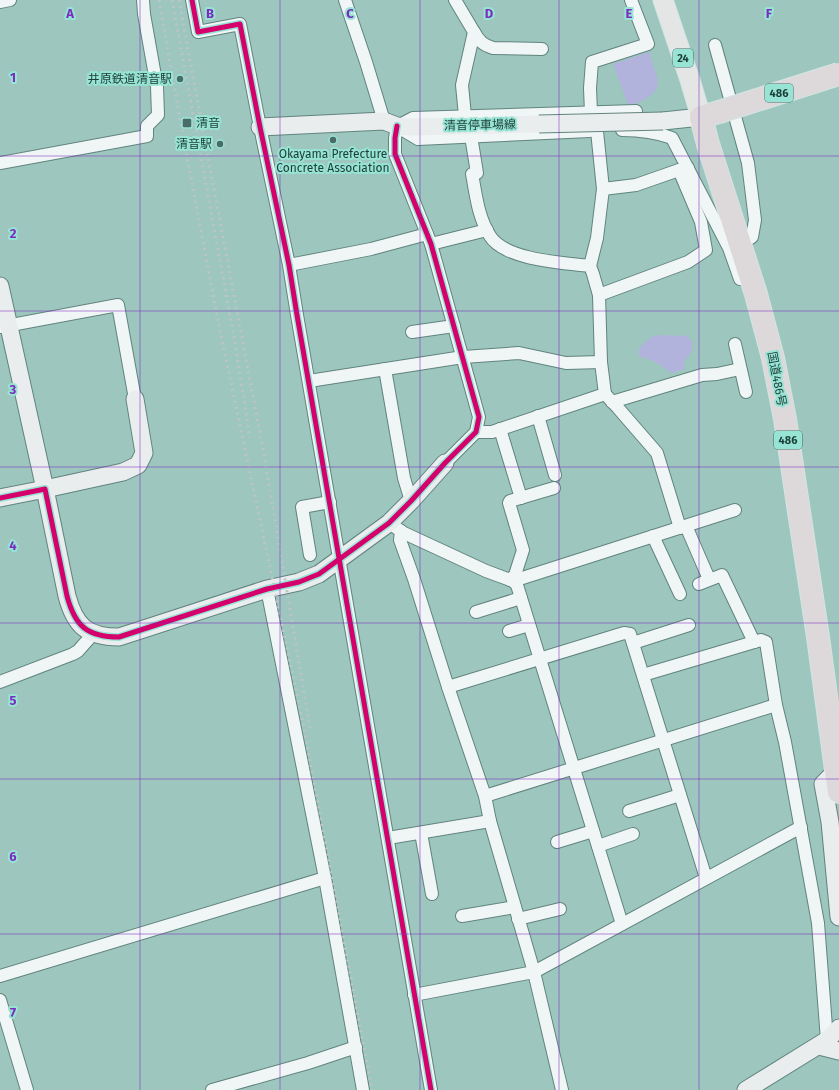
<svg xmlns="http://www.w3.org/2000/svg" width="839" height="1090" viewBox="0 0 839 1090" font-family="'Fira Sans','Noto Sans JP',sans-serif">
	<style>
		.green { fill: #b1b3dd }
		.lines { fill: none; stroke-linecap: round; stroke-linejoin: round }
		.street-casing { stroke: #61847e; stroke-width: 14 }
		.secondary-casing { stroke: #61847e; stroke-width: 19 }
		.primary-casing { stroke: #d2e5e2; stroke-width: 21 }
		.highway-casing { stroke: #d2e5e2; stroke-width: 24 }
		.street { stroke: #f0f6f5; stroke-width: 12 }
		.secondary { stroke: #eaedee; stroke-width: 17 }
		.primary { stroke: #e4e5e5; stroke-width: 19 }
		.highway { stroke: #ddd9db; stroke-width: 22 }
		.rail { stroke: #bbc6c4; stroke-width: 3; stroke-dasharray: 2 4; stroke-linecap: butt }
		.secondary-bridge-casing { stroke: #61847e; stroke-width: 19; stroke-linecap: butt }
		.highway-bridge-casing { stroke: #d2e5e2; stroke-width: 24; stroke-linecap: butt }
		.secondary-bridge { stroke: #eaedee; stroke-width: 17 }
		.highway-bridge { stroke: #ddd9db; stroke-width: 22 }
		.cycleway-casing { stroke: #97e4d5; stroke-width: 8 }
		.cycleway { stroke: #d6006c; stroke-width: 5 }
		.grid { fill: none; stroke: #7b2cbf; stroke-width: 1; stroke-opacity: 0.55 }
		.poi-dot { fill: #496d66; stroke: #97e4d5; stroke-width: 1.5 }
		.labels { text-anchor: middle; stroke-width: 4; stroke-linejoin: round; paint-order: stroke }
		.shield { fill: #97e4d5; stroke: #426f66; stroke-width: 1 }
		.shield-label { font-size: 11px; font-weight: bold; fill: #1d3d37 }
		.poi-label { font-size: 12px; fill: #1d3d37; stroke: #97e4d5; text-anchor: end }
		.street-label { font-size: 12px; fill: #1d3d37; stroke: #97e4d5 }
		.grid-label { font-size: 13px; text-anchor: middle; font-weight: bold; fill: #7b2cbf; stroke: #97e4d5; stroke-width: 4; stroke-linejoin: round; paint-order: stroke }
	</style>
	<rect width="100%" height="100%" fill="#9cc6be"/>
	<g class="green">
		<path d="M 649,52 C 651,59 658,77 658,83 C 657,96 638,102 629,107 L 613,64 Z"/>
		<path d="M 655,335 L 687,336 L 693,342 L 692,351 L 684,362 L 685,369 L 672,373 L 654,361 L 639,356 L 639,349 L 646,341 Z"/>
	</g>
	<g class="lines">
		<defs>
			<g id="street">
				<path d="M 192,0 L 198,32 L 240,24 L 260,127 L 289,265 L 297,315 L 431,1090"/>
				<path d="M 345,0 L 366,62 L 384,121"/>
				<path d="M 455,0 L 474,32 L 462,85 L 465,116"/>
				<path d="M 0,2 L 10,0"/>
				<path d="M 474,32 C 479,41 483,45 493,48 L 542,49"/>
				<path d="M 715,45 L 748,163 L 755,220 L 752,237 L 741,244"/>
				<path d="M 591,113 L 590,88 L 592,62 L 648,44 L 631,0"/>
				<path d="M 397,126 L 395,138 L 395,154 L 431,244 L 479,417 L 476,432 L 445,463"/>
				<path d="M 398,126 L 413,118 L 636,111 L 636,129"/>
				<path d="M 398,127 L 418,139 L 590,131"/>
				<path d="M 622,130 C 639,130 656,132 672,138 L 729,248 L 740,279"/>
				<path d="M 471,136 L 477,173 L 472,174 C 476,195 478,217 490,236 C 505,260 563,263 590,266 L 593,274 L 599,295"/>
				<path d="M 0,163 L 147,136 L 147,126 L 158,115 L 157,87 L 144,14 L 143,0"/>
				<path d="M 603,189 L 636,185 L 679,170"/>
				<path d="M 431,244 L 487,230"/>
				<path d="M 289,265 L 371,249 L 427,234"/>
				<path d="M 590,266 L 597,238 L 603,189 L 597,131"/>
				<path d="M 0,327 L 118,305 L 135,399"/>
				<path d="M 412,332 L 454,326"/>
				<path d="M 735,344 L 746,392"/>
				<path d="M 385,369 L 404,478 L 411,501"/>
				<path d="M 309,381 L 463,357 L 519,353 L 566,363 L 601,362"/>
				<path d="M 605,394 L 618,408 L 657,453 L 680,528"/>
				<path d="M 612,402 L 702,375 L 717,374 L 740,369"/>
				<path d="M 538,416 L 555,475"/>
				<path d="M 500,429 L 521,498"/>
				<path d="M 476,432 L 492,432 L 605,394 L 601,362 L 599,295 L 688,262 L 706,250 L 701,222 L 679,170 L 688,168"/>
				<path d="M 686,526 L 709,579"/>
				<path d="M 395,527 L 404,533 L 486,571 L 513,581 L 517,585 L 622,924"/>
				<path d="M 401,531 L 400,540 L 414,579 L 448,687 L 485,796 L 490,821 L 534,972 L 562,1090"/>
				<path d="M 653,536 L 680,594"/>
				<path d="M 310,555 L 302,507 L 330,502"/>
				<path d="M 510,580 L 515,575 L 523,550 L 509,503 L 510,501 L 554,488"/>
				<path d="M 513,581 L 735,510"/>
				<path d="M 699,584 L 722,575 L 754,642"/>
				<path d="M 267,589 L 325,878 L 363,1090"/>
				<path d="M 476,612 L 521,598"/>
				<path d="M 509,631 L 529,625"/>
				<path d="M 633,643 L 689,625"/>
				<path d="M 643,675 L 761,640 L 766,642 L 776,705 L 785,742 L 818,923 L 827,1040"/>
				<path d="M 0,682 L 73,654 L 78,651 L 93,634"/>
				<path d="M 448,687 L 624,633 L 630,634 L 706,878"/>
				<path d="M 485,796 L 776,705"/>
				<path d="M 629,811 L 680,795"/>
				<path d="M 421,833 L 432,894"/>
				<path d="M 388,838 L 490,821"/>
				<path d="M 557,842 L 593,831"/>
				<path d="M 598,846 L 633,834"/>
				<path d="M 462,916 L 515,907"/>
				<path d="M 518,919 L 560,909"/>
				<path d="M 0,976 L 325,878"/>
				<path d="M 414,995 L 534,972 L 801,827"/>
				<path d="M 0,1000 L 27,1090"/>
				<path d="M 212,1090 L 308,1063 L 356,1047"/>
			</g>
			<g id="secondary">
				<path d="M 663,121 L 701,117"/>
				<path d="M 260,127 L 384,121 L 397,126 L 410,127 L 539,124"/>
				<path d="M 0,286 L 45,489 L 123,472 L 138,465 L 144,453 L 135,399"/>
				<path d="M 0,498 L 45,489 L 67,596 C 75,626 87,637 119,637 L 267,589 L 299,582 L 319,574 L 389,523 L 411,501 L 445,463"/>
				<path d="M 836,771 L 823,784 L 830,822 L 839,917"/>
				<path d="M 819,1046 L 839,1051"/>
				<path d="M 746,1090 L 827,1040 L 839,1028"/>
			</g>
			<path id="primary" d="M 663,0 L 690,80 L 701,117"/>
			<path id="highway" d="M 719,112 L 701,117 L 708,144 L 756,294 L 773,358 L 785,419 L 818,637 L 839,792"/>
		</defs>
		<use href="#street" class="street-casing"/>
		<use href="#secondary" class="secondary-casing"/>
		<use href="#primary" class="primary-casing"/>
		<use href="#highway" class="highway-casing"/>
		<use href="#street" class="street"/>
		<use href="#secondary" class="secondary"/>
		<use href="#primary" class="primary"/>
		<use href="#highway" class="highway"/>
		<g class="rail">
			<path d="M 159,0 L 183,136 L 220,331 L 303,723 L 372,1090"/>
			<path d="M 172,0 L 233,331 L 250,438"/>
			<path d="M 179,0 L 203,131 L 263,449 L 310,728"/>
		</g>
		<defs>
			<path id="secondary-bridge" d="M 539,124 L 663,121"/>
			<path id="highway-bridge" d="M 719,112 L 839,74"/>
		</defs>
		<use href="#secondary-bridge" class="secondary-bridge-casing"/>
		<use href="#highway-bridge" class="highway-bridge-casing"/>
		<use href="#secondary-bridge" class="secondary-bridge"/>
		<use href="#highway-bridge" class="highway-bridge"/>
		<defs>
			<g id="cycleway">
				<path d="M 192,0 L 198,32 L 240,24 L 260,127 L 289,265 L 297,315 L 431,1090"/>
				<path d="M 0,498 L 45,489 L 67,596 C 75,626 87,637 119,637 L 267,589 L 299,582 L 319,574 L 389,523 L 411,501 L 445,463 L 476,432 L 479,417 L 431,244 L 395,154 L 395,138 L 397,126"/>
			</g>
		</defs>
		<use href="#cycleway" class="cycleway-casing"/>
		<use href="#cycleway" class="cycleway"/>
	</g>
	<path class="grid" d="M 140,0 L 140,1090M 280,0 L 280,1090M 420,0 L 420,1090M 559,0 L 559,1090M 699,0 L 699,1090M 0,156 L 839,156M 0,311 L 839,311M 0,467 L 839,467M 0,623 L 839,623M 0,779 L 839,779M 0,934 L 839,934"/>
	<g class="poi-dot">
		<circle cx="180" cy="79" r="4"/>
		<rect x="182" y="118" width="10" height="10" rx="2"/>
		<circle cx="333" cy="140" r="4"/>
		<circle cx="220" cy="144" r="4"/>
	</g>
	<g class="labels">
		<g class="shield">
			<rect x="673" y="49" width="20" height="18" rx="3"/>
			<rect x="765" y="84" width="28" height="18" rx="3"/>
			<rect x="774" y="431" width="28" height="18" rx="3"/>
		</g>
		<g class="shield-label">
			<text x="683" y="62">24</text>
			<text x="779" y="97">486</text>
			<text x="788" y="444">486</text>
		</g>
		<g class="poi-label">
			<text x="172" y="83">井原鉄道清音駅</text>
			<text x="196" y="127" text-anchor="start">清音</text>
			<text x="212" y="148">清音駅</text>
			<text x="333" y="158" text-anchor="middle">Okayama Prefecture<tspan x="333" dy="14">Concrete Association</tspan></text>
		</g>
		<g class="street-label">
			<text transform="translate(480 125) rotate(-1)" y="4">清音停車場線</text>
			<text transform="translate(777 379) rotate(79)" y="4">国道486号</text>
		</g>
	</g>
	<g class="grid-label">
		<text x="70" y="18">A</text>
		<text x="210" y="18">B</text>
		<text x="350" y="18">C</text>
		<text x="489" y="18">D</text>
		<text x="629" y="18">E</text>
		<text x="769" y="18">F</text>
		<text x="13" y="82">1</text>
		<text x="13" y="238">2</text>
		<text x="13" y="394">3</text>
		<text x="13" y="550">4</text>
		<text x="13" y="705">5</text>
		<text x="13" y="861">6</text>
		<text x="13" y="1017">7</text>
	</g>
</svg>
